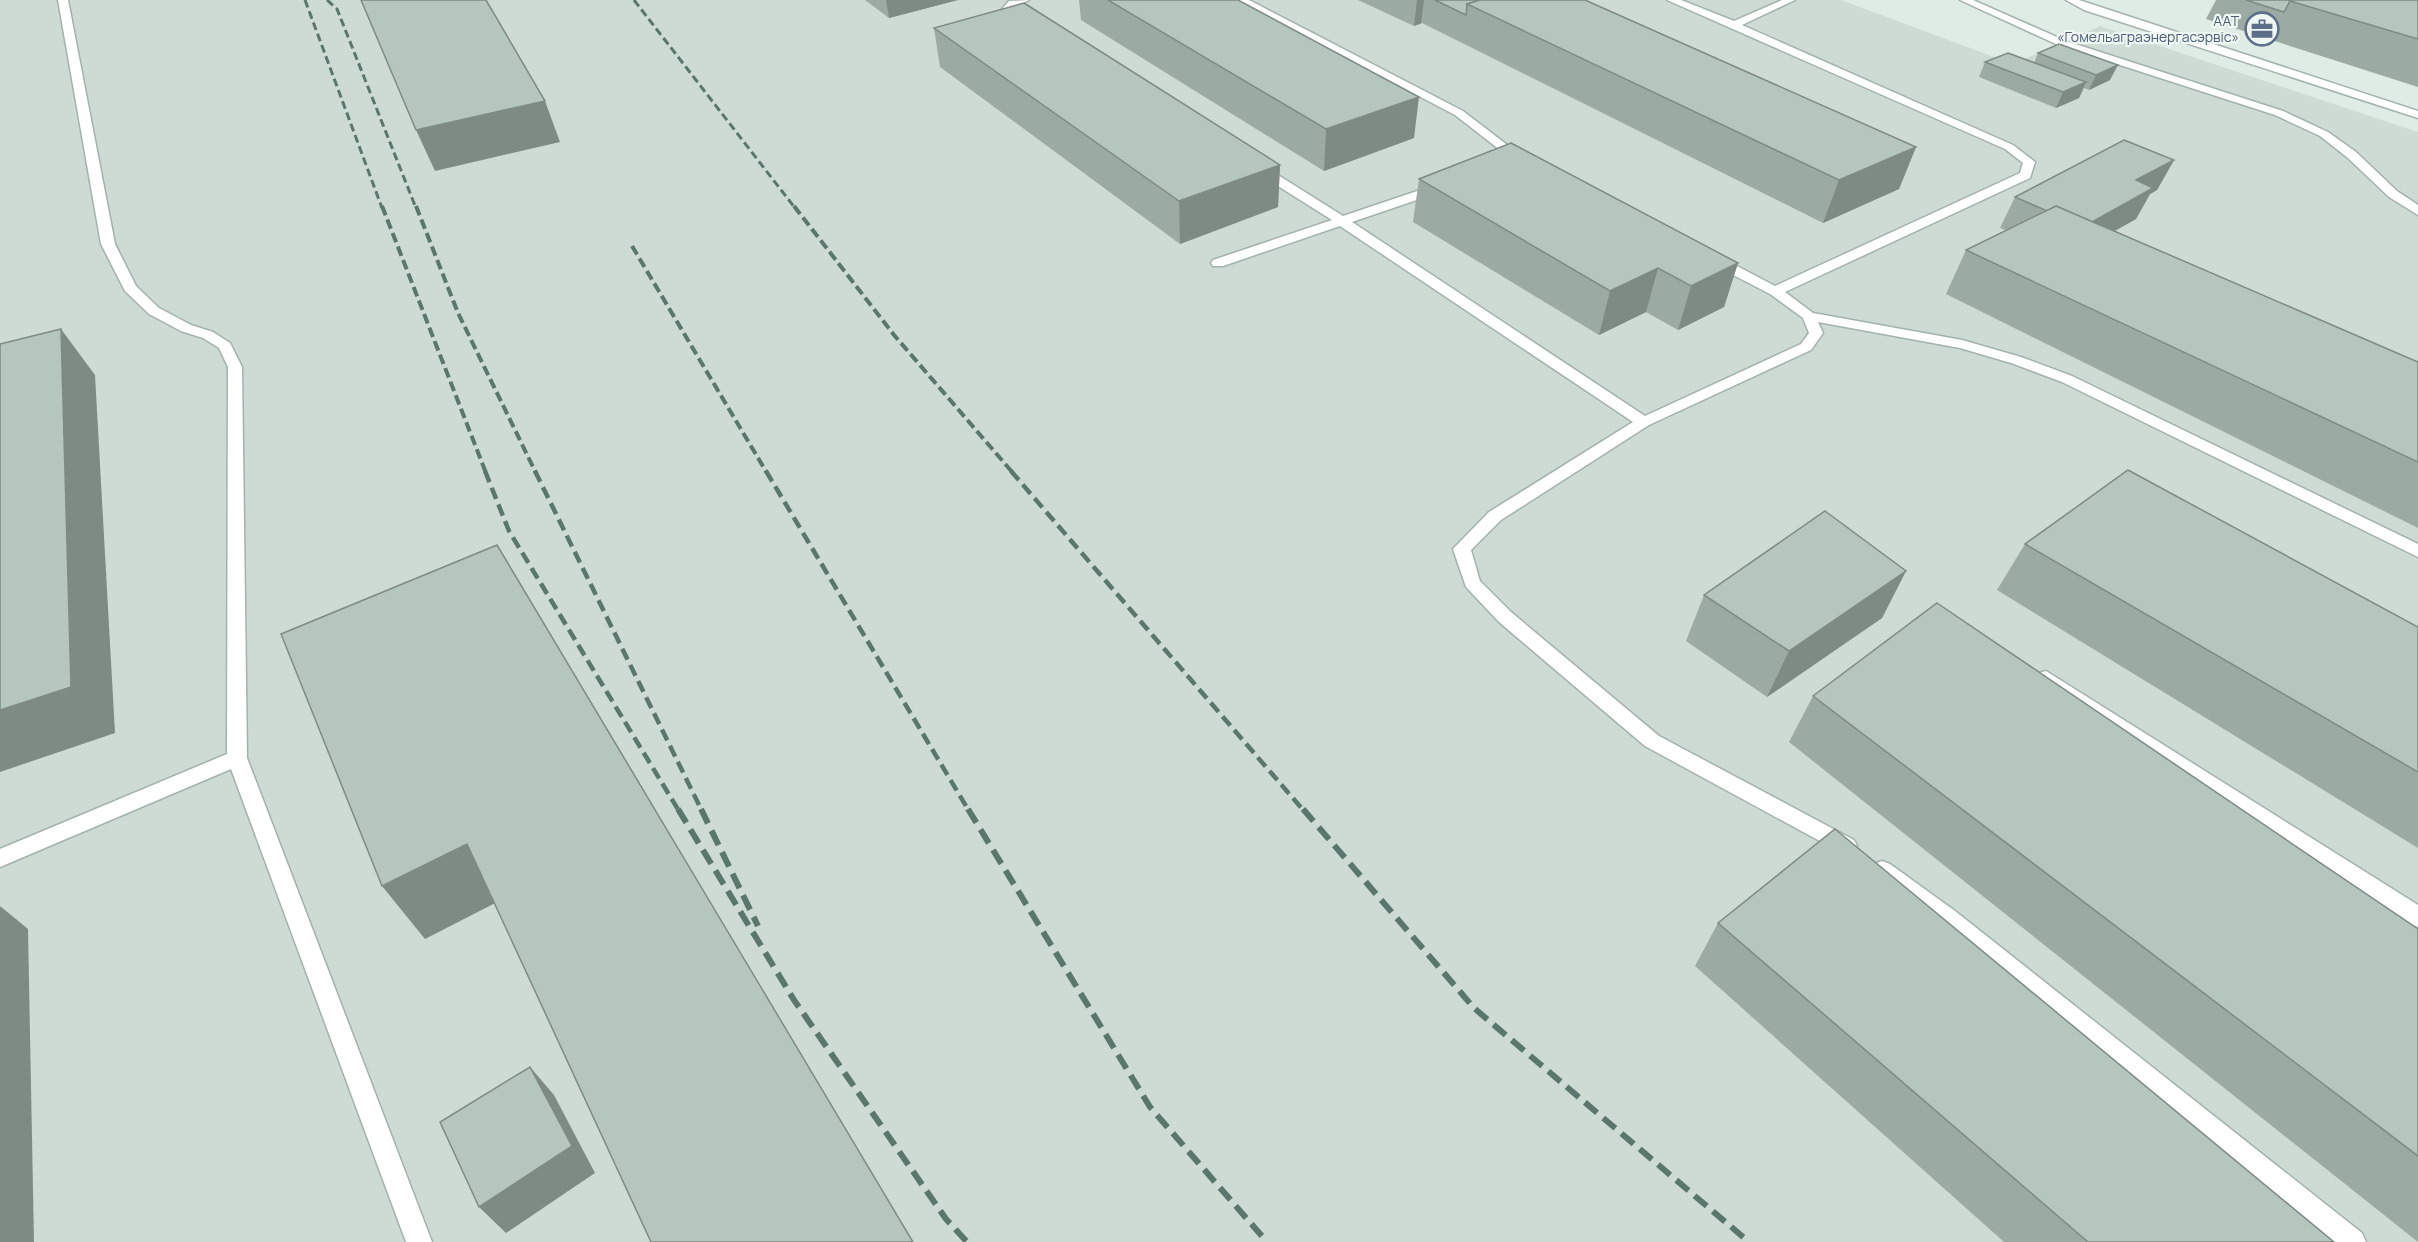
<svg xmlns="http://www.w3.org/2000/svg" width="2418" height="1242" viewBox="0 0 2418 1242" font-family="Manrope,sans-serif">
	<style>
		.built { fill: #cddbd4 }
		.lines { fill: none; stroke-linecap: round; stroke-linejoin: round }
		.service-casing { stroke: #a2b3ac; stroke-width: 3 }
		.service { fill: #fff; fill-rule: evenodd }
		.rail-far3 { stroke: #59776e; stroke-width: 3; stroke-dasharray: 8 4; stroke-linecap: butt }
		.rail-far2 { stroke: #59776e; stroke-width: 4; stroke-dasharray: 10 4.5; stroke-linecap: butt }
		.rail-far1 { stroke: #59776e; stroke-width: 4.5; stroke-dasharray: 12 6; stroke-linecap: butt }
		.rail { stroke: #59776e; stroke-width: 6; stroke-dasharray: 16 8; stroke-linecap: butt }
		.wall { fill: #9baaa3 }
		.shaded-wall { fill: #7e8b85 }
		.building { fill: #b4c6be; stroke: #7e8b85; stroke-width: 1.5 }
		.labels { text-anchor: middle; stroke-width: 4.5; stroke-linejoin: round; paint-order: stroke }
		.far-service-label { font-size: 14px; fill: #4e5e75; stroke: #eff7f3; text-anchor: end }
	</style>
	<rect width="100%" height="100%" fill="#dfebe5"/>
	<path class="built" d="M 0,0 L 1841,0 L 2013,64 L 2100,26 L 2418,132 L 2418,1242 L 0,1242 Z"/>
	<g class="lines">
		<defs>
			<g id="service">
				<path d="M 58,0 L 68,0 L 115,244 L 136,286 L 159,308 L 191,325 L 213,332 L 230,343 L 242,367 L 247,758 L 432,1242 L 406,1242 L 231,769 L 0,867 L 0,849 L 227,754 L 228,367 L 219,348 L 203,338 L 181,331 L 149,314 L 125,291 L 101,244 Z"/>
				<path d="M 1029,0 L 1013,8 L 1028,19 L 1028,23 L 1020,23 L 1002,9 L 1009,1 Z"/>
				<path d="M 1236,0 L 1249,0 L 1463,111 L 1528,161 L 1526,164 L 1518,164 L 1455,115 Z"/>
				<path d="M 1667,0 L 1681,0 L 1734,21 L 1782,0 L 1795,0 L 1742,25 L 2013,145 L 2035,162 L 2030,178 L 1785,292 L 1813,313 L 1962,340 L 2021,357 L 2072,376 L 2418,544 L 2418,557 L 2062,382 L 2011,363 L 1960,348 L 1818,322 L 1823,333 L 1811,350 L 1649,425 L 1501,520 L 1471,550 L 1480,581 L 1511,612 L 1659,736 L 1854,840 L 1857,846 L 1854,852 L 1847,855 L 1840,852 L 1645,746 L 1499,622 L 1466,587 L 1453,549 L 1489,512 L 1633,422 L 1340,226 L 1223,266 L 1213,266 L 1211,263 L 1213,260 L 1332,220 L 1254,171 L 1254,165 L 1262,165 L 1343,216 L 1435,185 L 1443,185 L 1445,188 L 1443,191 L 1352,222 L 1645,416 L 1801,344 L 1809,333 L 1803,318 L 1770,294 L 1710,263 L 1708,260 L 1710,257 L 1720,257 L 1775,286 L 2020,173 L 2023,163 L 2005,149 Z"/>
				<path d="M 1960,0 L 1973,0 L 2066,41 L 2283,111 L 2328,132 L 2356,152 L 2397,191 L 2418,205 L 2418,215 L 2389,197 L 2348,158 L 2320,136 L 2275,115 L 2058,45 Z"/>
				<path d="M 2066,0 L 2079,0 L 2418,111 L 2418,118 L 2084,10 Z"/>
				<path d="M 2046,671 L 2418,905 L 2418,927 L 2410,924 L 2039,683 L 2037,678 L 2039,673 Z"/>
				<path d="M 1882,861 L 1890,864 L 1955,911 L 2362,1233 L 2366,1242 L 2332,1242 L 1939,925 L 1874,876 L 1871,870 L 1874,864 Z"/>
			</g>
		</defs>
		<use href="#service" class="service-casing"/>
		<use href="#service" class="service"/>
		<g class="rail-far3">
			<path d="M 305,0 L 382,208"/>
			<path d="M 327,0 L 337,9 L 416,208"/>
			<path d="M 634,0 L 795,208"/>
		</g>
		<g class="rail-far2">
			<path d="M 382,206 L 486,473"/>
			<path d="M 416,206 L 458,313 L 536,473"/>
			<path d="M 794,206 L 894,335 L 1013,473"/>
			<path d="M 632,246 L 767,473"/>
		</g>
		<g class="rail-far1">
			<path d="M 485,471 L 509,531 L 679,811"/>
			<path d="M 535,471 L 702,811"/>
			<path d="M 766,471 L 969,811"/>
			<path d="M 1011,471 L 1304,811"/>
		</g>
		<g class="rail">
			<path d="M 678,809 L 794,1000 L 946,1219 L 967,1242"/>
			<path d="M 701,809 L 758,926"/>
			<path d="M 968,809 L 1150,1107 L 1267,1242"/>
			<path d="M 1303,809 L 1474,1008 L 1749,1242"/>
		</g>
	</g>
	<g class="wall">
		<path d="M 865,0 L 958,0 L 889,18 Z"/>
		<path d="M 1079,0 L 1238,0 L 1414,138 L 1324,171 L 1081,20 Z"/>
		<path d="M 1358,0 L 1585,0 L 1916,147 L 1899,189 L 1823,223 L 1422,23 L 1414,26 Z"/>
		<path d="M 2216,0 L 2418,0 L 2418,87 L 2206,19 Z"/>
		<path d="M 934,28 L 1280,165 L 1278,207 L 1180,244 L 940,67 Z"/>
		<path d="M 2038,53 L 2110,80 L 2089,90 L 2084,88 L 2079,98 L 2056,108 L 1979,77 L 1985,62 L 2034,63 Z"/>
		<path d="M 2174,160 L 2157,190 L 2150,194 L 2136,219 L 2114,231 L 2418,362 L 2418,528 L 1946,294 L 1966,250 L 2006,230 L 2000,228 L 2015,197 Z"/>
		<path d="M 1419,179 L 1738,263 L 1724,307 L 1678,330 L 1646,312 L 1599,335 L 1413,222 Z"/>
		<path d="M 2025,544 L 2418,627 L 2418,848 L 1997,590 Z"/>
		<path d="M 1906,571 L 1882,618 L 1767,697 L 1686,641 L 1704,595 Z"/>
		<path d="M 1813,696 L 2418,929 L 2418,1242 L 1789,742 Z"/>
		<path d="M 1718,923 L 2334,1242 L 2004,1242 L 1695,966 Z"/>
	</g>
	<g class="shaded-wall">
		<path d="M 886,0 L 958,0 L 889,18 Z"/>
		<path d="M 1417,0 L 1424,0 L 1421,23 L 1422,23 L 1414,26 Z"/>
		<path d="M 2118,65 L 2110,80 L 2089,90 L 2096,75 Z"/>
		<path d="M 2086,82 L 2079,98 L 2056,108 L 2063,92 Z"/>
		<path d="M 1419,97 L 1414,138 L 1324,171 L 1326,129 Z"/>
		<path d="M 545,101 L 560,142 L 435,171 L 416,130 Z"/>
		<path d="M 1916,147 L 1899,189 L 1823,223 L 1839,180 Z"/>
		<path d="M 2174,160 L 2157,190 L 2150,194 L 2136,219 L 2067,258 L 2084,226 L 2136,180 Z"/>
		<path d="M 1280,165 L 1278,207 L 1180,244 L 1179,201 Z"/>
		<path d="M 1738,263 L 1724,307 L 1678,330 L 1691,286 Z"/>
		<path d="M 1658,268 L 1646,312 L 1599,335 L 1610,291 Z"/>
		<path d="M 61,329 L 95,375 L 115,733 L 0,772 L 0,710 Z"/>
		<path d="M 1906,571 L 1882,618 L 1767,697 L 1789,651 Z"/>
		<path d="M 467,844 L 505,898 L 425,939 L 382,886 Z"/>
		<path d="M 0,906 L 28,929 L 34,1242 L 0,1242 Z"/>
		<path d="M 530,1067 L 554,1095 L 595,1173 L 506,1233 L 479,1207 Z"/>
	</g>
	<g class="building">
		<path d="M 361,0 L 486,0 L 545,101 L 416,130 Z"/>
		<path d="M 1108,0 L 1238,0 L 1419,97 L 1326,129 Z"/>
		<path d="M 1435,0 L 1480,0 L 1467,4 L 1466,15 Z"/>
		<path d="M 1480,0 L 1585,0 L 1916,147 L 1839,180 L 1467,4 Z"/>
		<path d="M 2246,0 L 2292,0 L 2290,1 L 2284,12 Z"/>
		<path d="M 2292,0 L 2418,0 L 2418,39 L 2290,1 Z"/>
		<path d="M 1024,3 L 1280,165 L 1179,201 L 934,28 Z"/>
		<path d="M 2059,44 L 2118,65 L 2096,75 L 2038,53 Z"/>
		<path d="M 2008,53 L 2086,82 L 2063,92 L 1985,62 Z"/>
		<path d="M 2124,140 L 2174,160 L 2136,180 L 2153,188 L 2092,222 L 2056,206 L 2047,211 L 2015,197 Z"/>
		<path d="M 1511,143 L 1738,263 L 1691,286 L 1658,268 L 1610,291 L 1419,179 Z"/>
		<path d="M 2056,206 L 2418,362 L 2418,462 L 1966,250 Z"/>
		<path d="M 61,329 L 71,687 L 0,710 L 0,344 Z"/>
		<path d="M 2128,470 L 2418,627 L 2418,772 L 2025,544 Z"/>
		<path d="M 1825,511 L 1906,571 L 1789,651 L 1704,595 Z"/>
		<path d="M 497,545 L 913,1242 L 651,1242 L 467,844 L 382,886 L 281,634 Z"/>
		<path d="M 1937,603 L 2418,929 L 2418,1156 L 1813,696 Z"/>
		<path d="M 1835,829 L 2334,1242 L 2088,1242 L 1718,923 Z"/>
		<path d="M 530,1067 L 572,1146 L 479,1207 L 440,1122 Z"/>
	</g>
	<defs>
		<symbol id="office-ring" viewBox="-11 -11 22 22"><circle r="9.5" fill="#eff7f3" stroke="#5c6f8a" stroke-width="1.5"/><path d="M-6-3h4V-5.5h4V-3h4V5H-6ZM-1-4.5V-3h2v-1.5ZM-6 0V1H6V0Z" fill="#5c6f8a"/></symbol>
	</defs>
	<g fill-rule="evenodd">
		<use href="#office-ring" x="2243" y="10" width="38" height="38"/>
	</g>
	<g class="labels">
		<g class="far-service-label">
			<text x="2239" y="26">ААТ<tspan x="2239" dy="16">«Гомельаграэнергасэрвіс»</tspan></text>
		</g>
	</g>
</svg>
